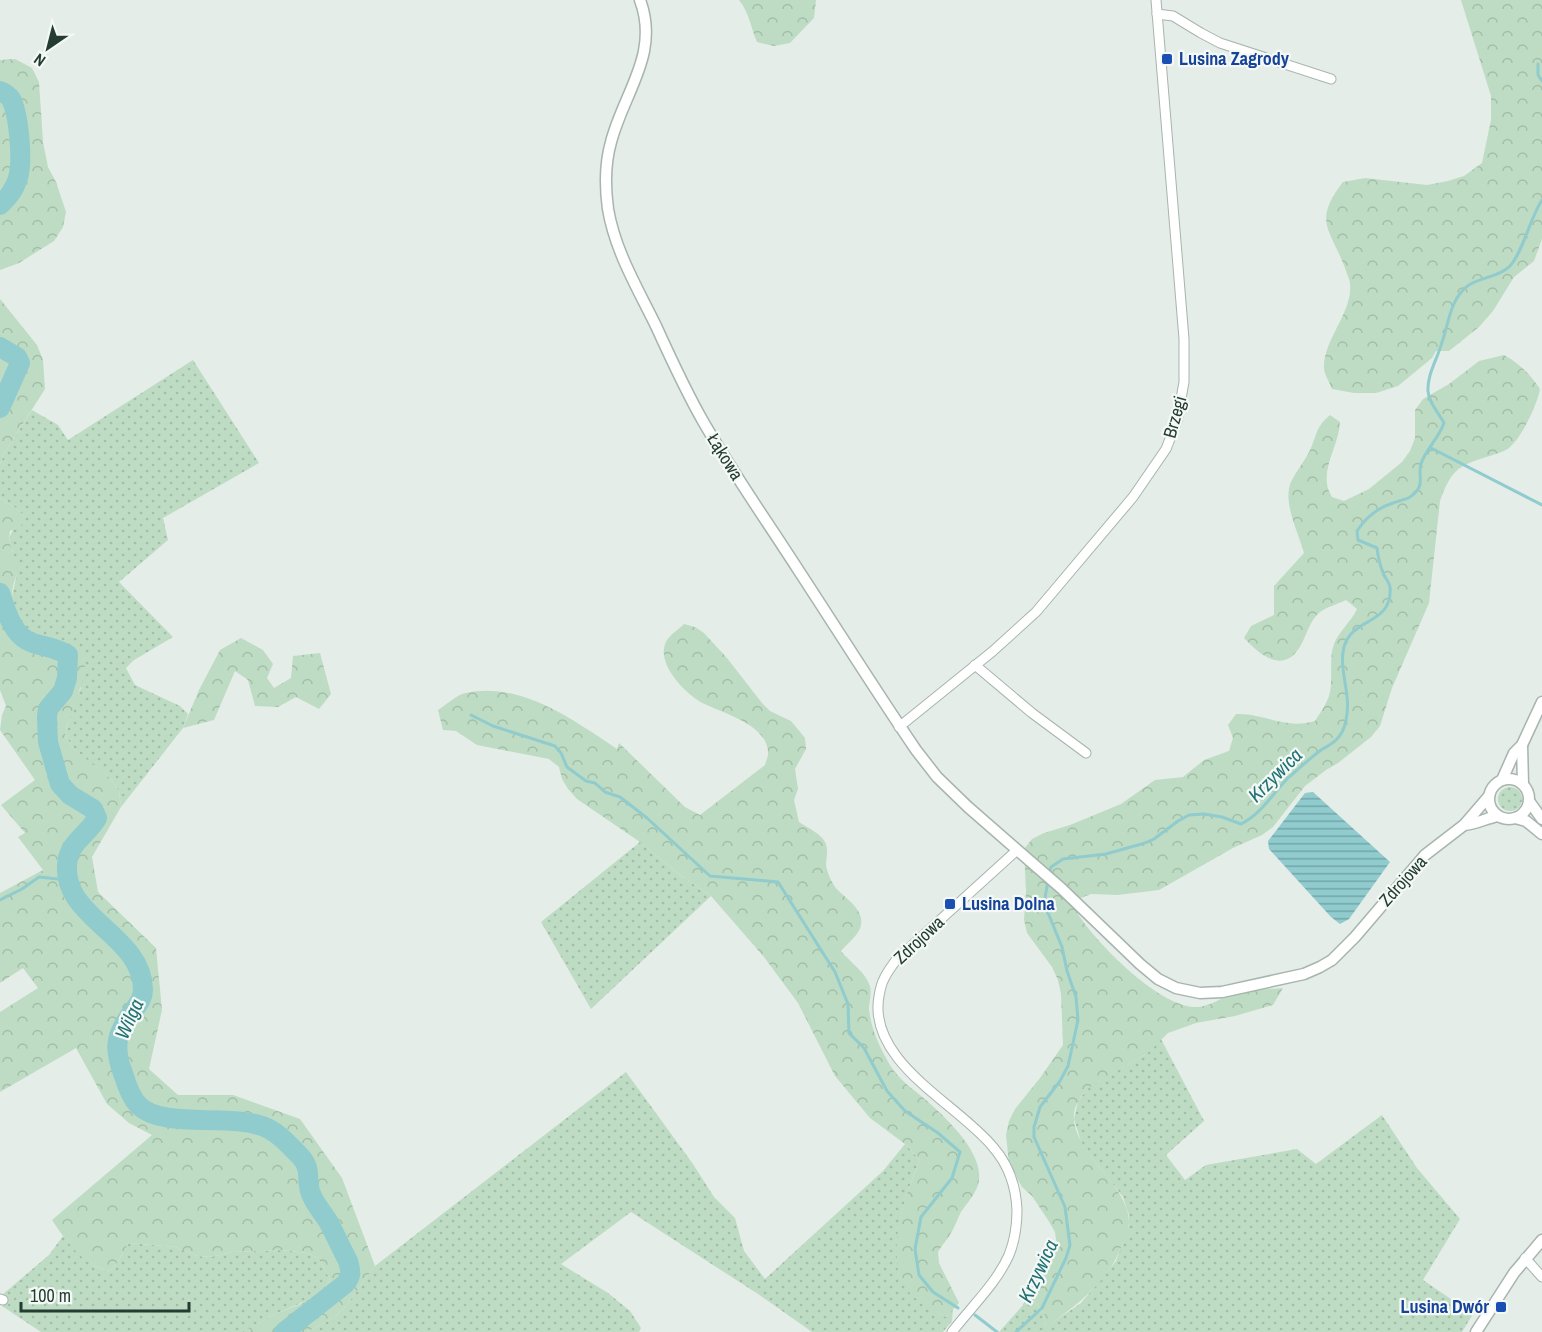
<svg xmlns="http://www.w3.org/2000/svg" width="1542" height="1332" viewBox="0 0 1542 1332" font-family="'Archivo Narrow',sans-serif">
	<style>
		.grass { fill: url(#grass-dots) }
		.forest { fill: url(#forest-crowns) }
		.water { fill: url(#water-rules) }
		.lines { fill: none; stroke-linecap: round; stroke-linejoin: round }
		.stream { stroke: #90cbce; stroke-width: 3 }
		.river { stroke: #90cbce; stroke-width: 20 }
		.minor-casing { stroke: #a7b5ae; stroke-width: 11 }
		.tertiary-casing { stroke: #a7b5ae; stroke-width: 13 }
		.minor { stroke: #fff; stroke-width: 9 }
		.tertiary { stroke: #fff; stroke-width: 10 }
		.transit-dot { fill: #1a4fb4; stroke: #f4f9f6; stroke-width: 2 }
		.labels { text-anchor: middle; stroke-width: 4.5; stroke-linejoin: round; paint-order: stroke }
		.transit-label { font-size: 18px; font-weight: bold; fill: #164399; stroke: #f4f9f6; text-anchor: start }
		.street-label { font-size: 18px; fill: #243d33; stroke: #f4f9f6 }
		.water-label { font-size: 20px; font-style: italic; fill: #227175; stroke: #f4f9f6 }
	</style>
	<defs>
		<pattern id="grass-dots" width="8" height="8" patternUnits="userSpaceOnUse" patternTransform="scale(1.5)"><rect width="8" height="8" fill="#bedcc3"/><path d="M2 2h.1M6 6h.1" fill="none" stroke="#a3bea8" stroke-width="1.8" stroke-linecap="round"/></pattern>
		<pattern id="forest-crowns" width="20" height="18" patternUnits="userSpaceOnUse" patternTransform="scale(1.5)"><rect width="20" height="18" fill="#bedcc3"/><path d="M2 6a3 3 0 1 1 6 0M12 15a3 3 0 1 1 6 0" fill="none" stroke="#a3bea8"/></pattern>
		<pattern id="water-rules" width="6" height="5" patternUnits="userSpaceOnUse" patternTransform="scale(1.5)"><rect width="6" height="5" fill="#90cbce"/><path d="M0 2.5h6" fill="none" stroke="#75a6a8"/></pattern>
	</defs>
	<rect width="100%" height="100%" fill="#e4ede8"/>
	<g class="grass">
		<path d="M 193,360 L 259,463 L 163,518 L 168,540 L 119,582 L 173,637 L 134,660 L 126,668 L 135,685 L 180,706 L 188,714 L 183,728 L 121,807 L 119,791 L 110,778 L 84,758 L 73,748 L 65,735 L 73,703 L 81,688 C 69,672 59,653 45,639 C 41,635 33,637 28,633 C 21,628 13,614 12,605 C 10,593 18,581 16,569 C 13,538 0,543 24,516 L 16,508 L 0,498 L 0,464 L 5,452 L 32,410 L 58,425 L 68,440 Z"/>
		<circle cx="1510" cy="799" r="12"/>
		<path d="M 640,842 L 680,875 L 711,896 L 591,1009 L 541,922 Z"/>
		<path d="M 1161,1039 L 1204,1121 L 1166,1155 L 1185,1180 L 1206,1165 L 1297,1149 L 1316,1164 L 1382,1115 L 1417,1168 L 1460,1219 L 1423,1280 L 1473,1314 L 1462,1332 L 999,1332 L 1023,1305 L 1034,1301 L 1044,1313 L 1046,1327 L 1081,1303 L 1116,1261 L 1129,1225 L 1129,1215 L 1123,1197 L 1082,1145 L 1074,1119 L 1078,1101 L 1089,1087 L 1144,1055 Z"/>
		<path d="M 626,1072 L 693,1164 L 714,1197 L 735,1218 L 744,1251 L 765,1279 L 883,1171 L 905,1144 L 920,1160 C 906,1193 894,1227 898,1264 C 898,1268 898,1275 900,1278 C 905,1289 934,1312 946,1317 L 953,1309 L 952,1321 L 943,1332 L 812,1332 L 758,1294 L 631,1212 L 561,1264 L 608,1293 L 630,1311 L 641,1328 L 639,1332 L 307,1332 L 335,1317 L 346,1306 L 375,1266 Z"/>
		<path d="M 63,1236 C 77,1251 89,1268 110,1271 C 119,1263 122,1253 129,1243 L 175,1247 L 198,1256 L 210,1257 L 233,1252 L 282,1250 L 307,1253 L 318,1258 L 330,1279 L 324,1289 L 315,1297 L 271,1316 L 242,1332 L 41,1332 L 2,1306 L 6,1298 L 2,1295 L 49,1255 Z"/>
	</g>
	<g class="forest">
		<path d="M 739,0 L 816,0 L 814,18 L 790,43 L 774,46 L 757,42 C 751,28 749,12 739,0 Z"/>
		<path d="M 1461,0 L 1542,0 L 1542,239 L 1534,261 L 1514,277 L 1493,311 L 1479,327 L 1449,351 L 1436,351 L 1432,358 L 1398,386 L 1376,393 L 1354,393 L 1332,389 C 1330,383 1324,374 1324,368 C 1323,340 1353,312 1350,284 C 1350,280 1347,274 1346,271 C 1332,230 1311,223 1343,182 L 1365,178 L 1427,185 L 1448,181 L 1464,176 L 1482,163 L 1491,120 L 1491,96 Z"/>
		<path d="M 15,59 L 32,68 L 39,82 L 43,142 L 48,167 L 56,182 L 66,212 L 63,227 L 54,241 L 19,263 L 0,270 L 0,60 Z"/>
		<path d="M 0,299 L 37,345 L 43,360 L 45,389 L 5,452 L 0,464 Z"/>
		<path d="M 1504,355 C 1520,364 1530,374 1540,389 C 1537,405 1522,437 1510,447 C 1506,451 1498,453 1493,455 C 1460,465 1452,467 1440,501 L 1429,603 L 1392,688 L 1380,726 L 1371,737 L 1338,763 L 1326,770 L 1305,786 L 1273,827 L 1262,835 L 1233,848 L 1159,890 L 1118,895 L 1091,894 L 1078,899 L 1076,911 C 1095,942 1157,1005 1194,1007 C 1208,1008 1220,998 1233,994 C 1250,990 1266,989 1283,988 L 1273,1005 L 1235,1016 L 1196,1023 L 1168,1033 L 1149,1052 L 1090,1087 C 1037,1134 1131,1177 1129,1223 C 1128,1230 1125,1238 1122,1245 C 1108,1283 1077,1304 1046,1328 L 1044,1313 L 1034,1301 L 1023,1305 L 1041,1267 L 1057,1247 L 1055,1232 L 1048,1220 L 1032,1196 L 1022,1187 L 1009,1163 L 1006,1135 L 1009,1121 L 1015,1109 L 1040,1078 L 1063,1045 L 1061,994 L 1058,980 L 1052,967 L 1027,933 L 1024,920 L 1026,892 L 1024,849 L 1032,839 L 1044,833 L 1070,825 L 1121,804 L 1155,780 L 1183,777 L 1204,760 L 1229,751 L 1233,738 L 1228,725 L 1236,714 C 1265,713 1285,730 1315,721 C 1320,713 1326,705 1329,696 C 1334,679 1328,661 1334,644 C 1339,631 1351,622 1357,609 L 1346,600 C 1338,604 1327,607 1320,612 C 1310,620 1307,634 1301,645 C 1284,675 1261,656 1244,638 L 1251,626 L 1274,615 L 1274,586 L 1304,553 C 1299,534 1282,502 1291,482 C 1296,471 1305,461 1310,450 C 1318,433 1315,428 1330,415 L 1340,422 C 1339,443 1324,465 1327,483 C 1327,488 1330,493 1332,497 L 1344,501 L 1369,489 L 1402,462 L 1410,451 L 1415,438 L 1415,410 L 1423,399 L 1449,384 L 1479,361 Z"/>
		<path d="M 0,498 L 16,508 L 24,516 L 21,527 L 10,531 C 7,548 18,557 17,572 C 16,577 14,582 13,586 C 9,606 16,619 28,633 L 60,640 L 85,657 C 86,684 71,707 65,735 L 73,748 L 110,778 L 119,791 L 121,807 L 92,857 L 98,892 L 156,948 L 162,1010 L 149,1069 L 178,1095 L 233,1095 L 300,1119 L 342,1178 L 375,1266 L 346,1306 L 335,1317 L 307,1332 L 242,1332 C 251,1327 261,1321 271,1316 C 293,1306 317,1302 330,1279 L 318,1258 L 307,1253 L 282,1250 L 233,1252 L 210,1257 L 198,1256 L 175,1247 L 129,1243 C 122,1253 119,1263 110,1271 C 84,1267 66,1241 52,1220 L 152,1135 L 129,1123 L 107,1104 L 76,1048 L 0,1092 L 0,1012 L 38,988 L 23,968 L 0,983 L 0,893 L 43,870 L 18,837 L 25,833 L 1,805 L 35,780 L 0,730 L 2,715 L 6,706 L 0,690 Z"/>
		<path d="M 684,624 L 695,627 L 704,633 L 727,658 L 762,703 L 770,711 L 791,721 L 805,738 L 806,749 L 795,769 L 798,789 L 794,800 L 799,822 C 808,828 820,833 825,842 C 829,850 826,858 826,865 C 827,872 831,881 835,887 C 844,898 864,908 861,925 C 859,935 848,943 841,951 C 850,962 866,973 870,986 C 872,994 869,1002 869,1009 C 871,1029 880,1048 890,1065 C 898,1079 913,1089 926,1100 C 946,1118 987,1155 978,1185 C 974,1196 967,1203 961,1212 C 957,1219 955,1227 951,1233 C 947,1240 942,1245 938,1252 L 939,1263 L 959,1303 L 946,1317 C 930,1310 906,1295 900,1278 C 897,1273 898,1265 897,1260 C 894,1224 907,1192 920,1160 L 905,1144 L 870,1118 L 835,1076 L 798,1003 L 764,957 L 711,896 L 680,875 L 640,842 L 577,799 L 568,789 L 562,779 L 559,767 L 549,759 L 477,745 L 456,731 L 443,730 L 438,710 C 446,705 456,695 466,693 C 521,681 573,720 617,749 L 619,743 L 685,807 L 700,815 L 765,765 C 766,761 769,755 768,751 C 765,722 719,713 699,701 C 683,691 654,661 667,640 C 671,634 679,629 684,624 Z"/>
		<path d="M 241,638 L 263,650 L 273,664 L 267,678 L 274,688 L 291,678 L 293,656 L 320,653 L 331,694 L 319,709 L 296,697 L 278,707 L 255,706 L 248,680 L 235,671 L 214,720 L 183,728 L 199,690 L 220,650 Z"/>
	</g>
	<path class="water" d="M 1313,792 L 1390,862 L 1349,919 L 1340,924 L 1331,917 L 1269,849 L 1268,841 L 1305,793 Z"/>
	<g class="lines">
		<g class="stream">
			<path d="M 1538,64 L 1538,75 L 1542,81"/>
			<path d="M 1431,448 L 1542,505"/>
			<path d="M 471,715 L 493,726 L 555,746 L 561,753 L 567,767 L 586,781 L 595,783 L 605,792 L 620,797 L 647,818 L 710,876 L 778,882 L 835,972 L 848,1004 L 849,1033 L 864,1048 L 887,1091 L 905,1111 L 938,1133 L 960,1152 L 952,1178 L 921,1217 L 915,1249 L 919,1275 L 933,1292 L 958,1308"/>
			<path d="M 1049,874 L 1051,867 L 1063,859 L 1106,854 L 1145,843 L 1154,839 L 1178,821 L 1189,815 L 1204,814 L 1222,817 L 1241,824 C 1261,814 1271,796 1286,780 C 1297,770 1309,759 1321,750 C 1326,747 1332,744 1336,740 C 1341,735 1345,727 1346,720 C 1352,695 1338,669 1344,647 C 1352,617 1393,625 1390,587 C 1389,582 1386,579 1384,575 C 1380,566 1378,557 1377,548 L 1358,540 L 1357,531 C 1366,517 1377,508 1393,503 C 1398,501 1405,500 1410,497 C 1427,485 1417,477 1421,464 C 1425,450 1439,438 1444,423 C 1438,412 1429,403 1428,391 C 1427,374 1438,358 1442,342 C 1449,323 1450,298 1469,285 C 1481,277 1499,277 1510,266 C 1523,252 1530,218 1542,200"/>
			<path d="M 0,900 L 22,889 L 39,877 L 67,880"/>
			<path d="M 975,1315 L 997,1332"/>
			<path d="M 1016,1332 L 1042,1308 L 1066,1258 L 1070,1245 L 1065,1207 L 1034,1137 L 1034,1127 L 1040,1107 L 1060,1081 L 1068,1066 L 1078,1020 L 1076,997 L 1067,971 L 1062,947 L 1044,903 L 1048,881"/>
		</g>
		<g class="river">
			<path d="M 0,91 C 5,93 8,95 11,99 C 19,115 23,161 18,178 C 15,188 8,198 0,205"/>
			<path d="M 0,347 L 17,357 L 20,363 L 0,408"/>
			<path d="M 0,593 C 6,611 13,637 33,643 C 45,647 57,648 68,655 L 67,678 L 63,691 L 48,709 L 47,717 L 48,742 L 60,784 L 70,795 L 93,809 L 97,818 C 89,833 72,841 68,858 C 56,917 143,933 143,990 C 143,998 139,1003 134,1010 C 115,1034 113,1048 124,1076 C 127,1086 131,1097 138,1105 C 164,1131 234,1111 269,1129 C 281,1135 291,1147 300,1156 C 313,1170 305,1179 311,1194 C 315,1204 322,1212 328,1221 C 335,1234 341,1248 348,1261 C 351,1272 352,1276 345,1284 L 284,1332"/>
		</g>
		<defs>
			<g id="minor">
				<path d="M 1157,14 L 1173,16 L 1201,33 L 1220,43 L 1331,79"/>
				<path d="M 975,665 L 1032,713 L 1086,753"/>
				<path d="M 899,727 L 993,651 L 1036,612 L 1133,497 L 1166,449 L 1177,421 L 1184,382 L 1184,339 L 1156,0"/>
				<path d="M 1525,1258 L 1542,1277"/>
				<path d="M 0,1299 L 3,1300"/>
				<path d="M 952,1332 C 971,1307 996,1284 1009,1255 C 1015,1240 1017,1226 1017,1210 C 1016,1187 1008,1164 993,1147 C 958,1104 867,1062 879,996 C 880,991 881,984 884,979 C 887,972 892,966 896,960 L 1016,851"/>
			</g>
			<g id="tertiary">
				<path d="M 640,0 C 660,54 624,92 611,142 C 605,163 605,187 608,209 C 615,251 638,289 656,326 C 671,359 686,392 704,423 C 733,473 766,520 797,568 C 837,629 875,690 916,750 L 937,777 L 968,807 L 1061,888 L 1140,964 L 1158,979 L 1176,988 L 1200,993 L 1222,992 L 1304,974 L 1320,967 L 1332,960 L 1355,937 L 1425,855 L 1464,825 L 1489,796"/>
				<path d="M 1522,745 L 1523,784"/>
				<circle cx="1509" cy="799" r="20"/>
				<path d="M 1502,780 L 1514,753 L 1522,745 L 1542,702"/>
				<path d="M 1529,801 L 1542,819"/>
				<path d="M 1515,818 L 1526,821 L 1542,834"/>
				<path d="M 1464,825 C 1477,824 1486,818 1498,816"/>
				<path d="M 1476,1332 L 1514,1273 L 1542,1240"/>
			</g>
		</defs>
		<use href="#minor" class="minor-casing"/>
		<use href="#tertiary" class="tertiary-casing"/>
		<use href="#minor" class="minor"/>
		<use href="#tertiary" class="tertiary"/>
	</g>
	<g class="transit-dot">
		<rect x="1161" y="53" width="12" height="12" rx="3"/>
		<rect x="944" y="898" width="12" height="12" rx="3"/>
		<rect x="1495" y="1301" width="12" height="12" rx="3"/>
	</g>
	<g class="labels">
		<g class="transit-label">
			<text x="1179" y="65">Lusina Zagrody</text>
			<text x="962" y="910">Lusina Dolna</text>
			<text x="1489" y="1313" text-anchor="end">Lusina Dwór</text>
		</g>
		<g class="street-label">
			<text transform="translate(1175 417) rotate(-74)" y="6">Brzegi</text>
			<text transform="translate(725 457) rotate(58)" y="6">Łąkowa</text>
			<text transform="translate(1403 881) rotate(-48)" y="6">Zdrojowa</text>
			<text transform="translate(919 940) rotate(-43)" y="6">Zdrojowa</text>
		</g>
		<g class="water-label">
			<text transform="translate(1275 775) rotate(-45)" y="7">Krzywica</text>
			<text transform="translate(129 1019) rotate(-66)" y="7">Wilga</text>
			<text transform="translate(1038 1271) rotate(-65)" y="7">Krzywica</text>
		</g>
	</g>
	<g transform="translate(48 48) rotate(215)" stroke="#f4f9f6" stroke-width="4.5" paint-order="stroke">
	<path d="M0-4.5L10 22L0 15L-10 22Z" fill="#243d33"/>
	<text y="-9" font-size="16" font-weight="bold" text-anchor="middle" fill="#243d33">N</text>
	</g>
	<path d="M21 1302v9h168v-9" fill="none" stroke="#243d33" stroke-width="3"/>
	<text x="30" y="1302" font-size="18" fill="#243d33" stroke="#f4f9f6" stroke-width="4.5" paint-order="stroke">100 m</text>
</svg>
